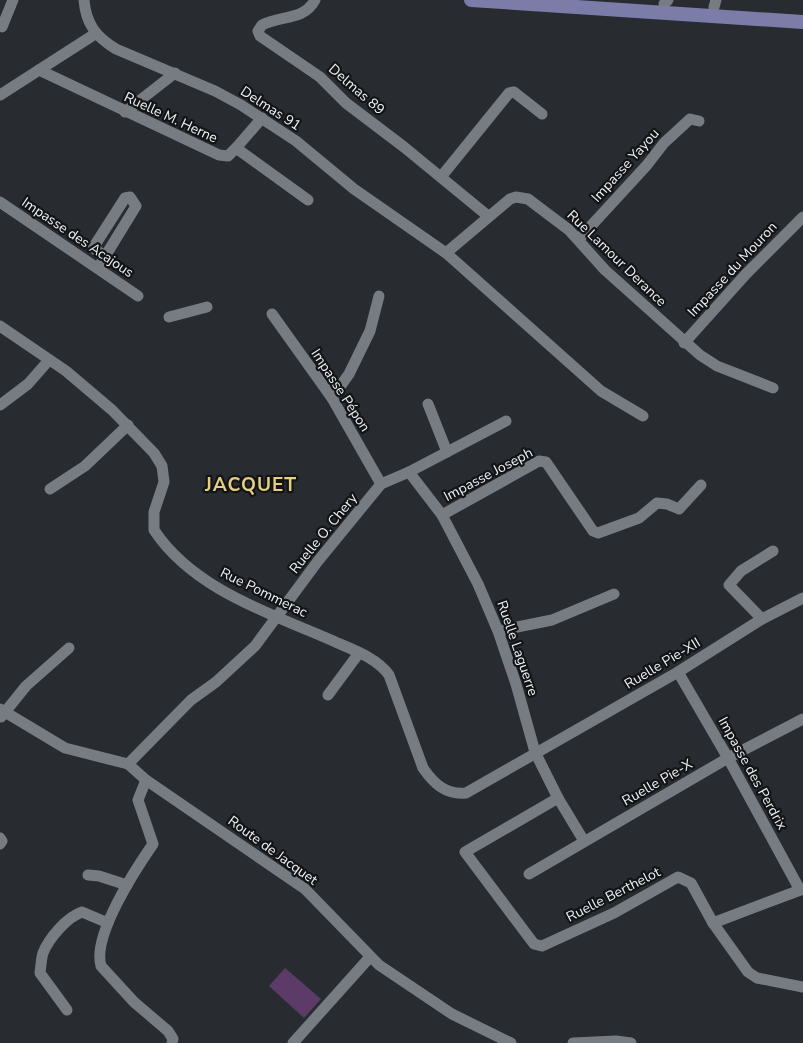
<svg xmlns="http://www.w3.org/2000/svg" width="803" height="1043" viewBox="0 0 803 1043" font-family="'Nunito Sans',sans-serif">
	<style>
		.green { fill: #5c3b68 }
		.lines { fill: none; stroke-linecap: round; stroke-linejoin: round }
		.minor { stroke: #777c82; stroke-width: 11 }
		.major { stroke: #7b7ca8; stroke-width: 14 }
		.labels { text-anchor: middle; stroke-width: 4.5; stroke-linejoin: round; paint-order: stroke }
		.street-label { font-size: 14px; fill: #eff1f5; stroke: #121416 }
		.district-label { font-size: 19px; font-weight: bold; letter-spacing: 1px; fill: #e7cf82; stroke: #121416 }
	</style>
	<rect width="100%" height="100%" fill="#282c31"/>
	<path class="green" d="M 285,968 L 321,999 L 304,1018 L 269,986 Z"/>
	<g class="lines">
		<g class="minor">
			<path d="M 84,0 C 86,24 96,37 116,49 L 215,91 L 241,105 L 296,141 L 354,189 L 446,253 L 601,391 L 643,416"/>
			<path d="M 315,0 C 304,21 280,15 262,25 L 258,31 L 260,36 L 320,77 L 346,103 L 404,147 L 488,216"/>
			<path d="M 664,4 L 668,0"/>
			<path d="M 714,7 L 716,0"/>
			<path d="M 2,27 L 13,0"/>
			<path d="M 39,70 L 219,155 L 228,156 L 236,148 L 308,200"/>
			<path d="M 0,95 L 95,34"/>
			<path d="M 125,112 L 175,73"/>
			<path d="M 236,148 L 262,118"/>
			<path d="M 441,177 L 509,93 L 514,92 L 542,114"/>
			<path d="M 0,202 L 138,296"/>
			<path d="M 579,239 L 647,165 L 664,143 L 690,119 L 699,121"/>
			<path d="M 446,253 L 510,199 L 516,197 L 528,199 L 569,230 L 605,270 L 700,355 L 717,366 L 773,388"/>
			<path d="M 98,268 L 136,206 L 130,197 L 125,198 L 93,248 L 105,256"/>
			<path d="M 272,314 L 332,398 L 381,484"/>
			<path d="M 169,317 L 207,307"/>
			<path d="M 0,326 L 66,371 L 112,410 L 154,453 L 162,466 L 164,482 L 154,512 L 154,530 C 193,589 269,613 331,640 C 351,649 376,657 389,675 L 423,768 C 434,784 446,795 466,793 L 678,672 L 762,619 L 803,598"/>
			<path d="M 684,343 L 746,274 L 803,217"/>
			<path d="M 332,398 L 349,374 L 370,331 L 379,296"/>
			<path d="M 428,404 L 447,452"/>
			<path d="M 0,405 L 28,384 L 49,360"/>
			<path d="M 409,472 L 442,515 L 478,584 L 498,631 L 516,684 L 535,752 L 558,798 L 584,841"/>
			<path d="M 50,489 L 85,466 L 128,425"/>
			<path d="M 442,515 L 539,461 L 546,462 L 593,531 L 598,533 L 639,518 L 657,503 L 667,504 L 679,509 L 701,485"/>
			<path d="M 762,619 L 729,585 L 741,571 L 773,551"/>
			<path d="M 498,631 L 552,620 L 614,594"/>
			<path d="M 678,672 L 728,758 L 800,890"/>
			<path d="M 328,695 L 359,653"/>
			<path d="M 0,709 L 65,748 L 128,764 L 146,780 L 305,889 L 379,965 L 452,1014 L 511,1043"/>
			<path d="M 1,717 L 26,686 L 69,648"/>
			<path d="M 128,764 L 191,700 L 216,682 L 255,646 L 318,561 L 381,484 L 409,472 L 506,421"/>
			<path d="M 146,780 L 138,800 L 153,844 C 135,870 92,936 101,966 L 134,1002 L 168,1031 L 173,1039 L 172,1043"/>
			<path d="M 558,798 L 465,852 L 534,944 L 542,946 L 614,913 L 678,877 L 691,883 L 713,923 L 748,972 L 757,978 L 803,987"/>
			<path d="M 0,838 L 2,841 L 0,844"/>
			<path d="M 529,874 L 728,758 L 803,719"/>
			<path d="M 88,875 L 99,876 L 127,885"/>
			<path d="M 713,923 L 803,889"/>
			<path d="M 67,1010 L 40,973 C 41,967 41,959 43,953 C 49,938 67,917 82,912 L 108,923"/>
			<path d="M 293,1043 L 370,957"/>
			<path d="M 573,1043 L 616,1041 L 631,1043"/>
		</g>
		<path class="major" d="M 471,0 L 803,22"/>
	</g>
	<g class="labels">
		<g class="street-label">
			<text transform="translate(357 89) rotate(41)" y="5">Delmas 89</text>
			<text transform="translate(271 108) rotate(33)" y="5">Delmas 91</text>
			<text transform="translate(171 117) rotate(25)" y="5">Ruelle M. Herne</text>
			<text transform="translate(625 165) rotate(-48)" y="5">Impasse Yayou</text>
			<text transform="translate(78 237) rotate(34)" y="5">Impasse des Acajous</text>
			<text transform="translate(617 258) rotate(44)" y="5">Rue Lamour Derance</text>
			<text transform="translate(732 269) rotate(-47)" y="5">Impasse du Mouron</text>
			<text transform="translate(341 390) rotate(57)" y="5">Impasse Pépon</text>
			<text transform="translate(488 474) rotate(-28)" y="5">Impasse Joseph</text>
			<text transform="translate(323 533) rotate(-51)" y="5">Ruelle O. Chery</text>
			<text transform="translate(264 592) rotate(26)" y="5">Rue Pommerac</text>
			<text transform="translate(518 648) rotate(71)" y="5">Ruelle Laguerre</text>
			<text transform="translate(662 663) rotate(-31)" y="5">Ruelle Pie-XII</text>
			<text transform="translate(753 773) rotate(61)" y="5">Impasse des Perdrix</text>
			<text transform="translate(657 782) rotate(-30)" y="5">Ruelle Pie-X</text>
			<text transform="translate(273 850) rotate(36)" y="5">Route de Jacquet</text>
			<text transform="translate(613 894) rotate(-27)" y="5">Ruelle Berthelot</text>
		</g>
		<g class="district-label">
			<text x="251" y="491">JACQUET</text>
		</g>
	</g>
</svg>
